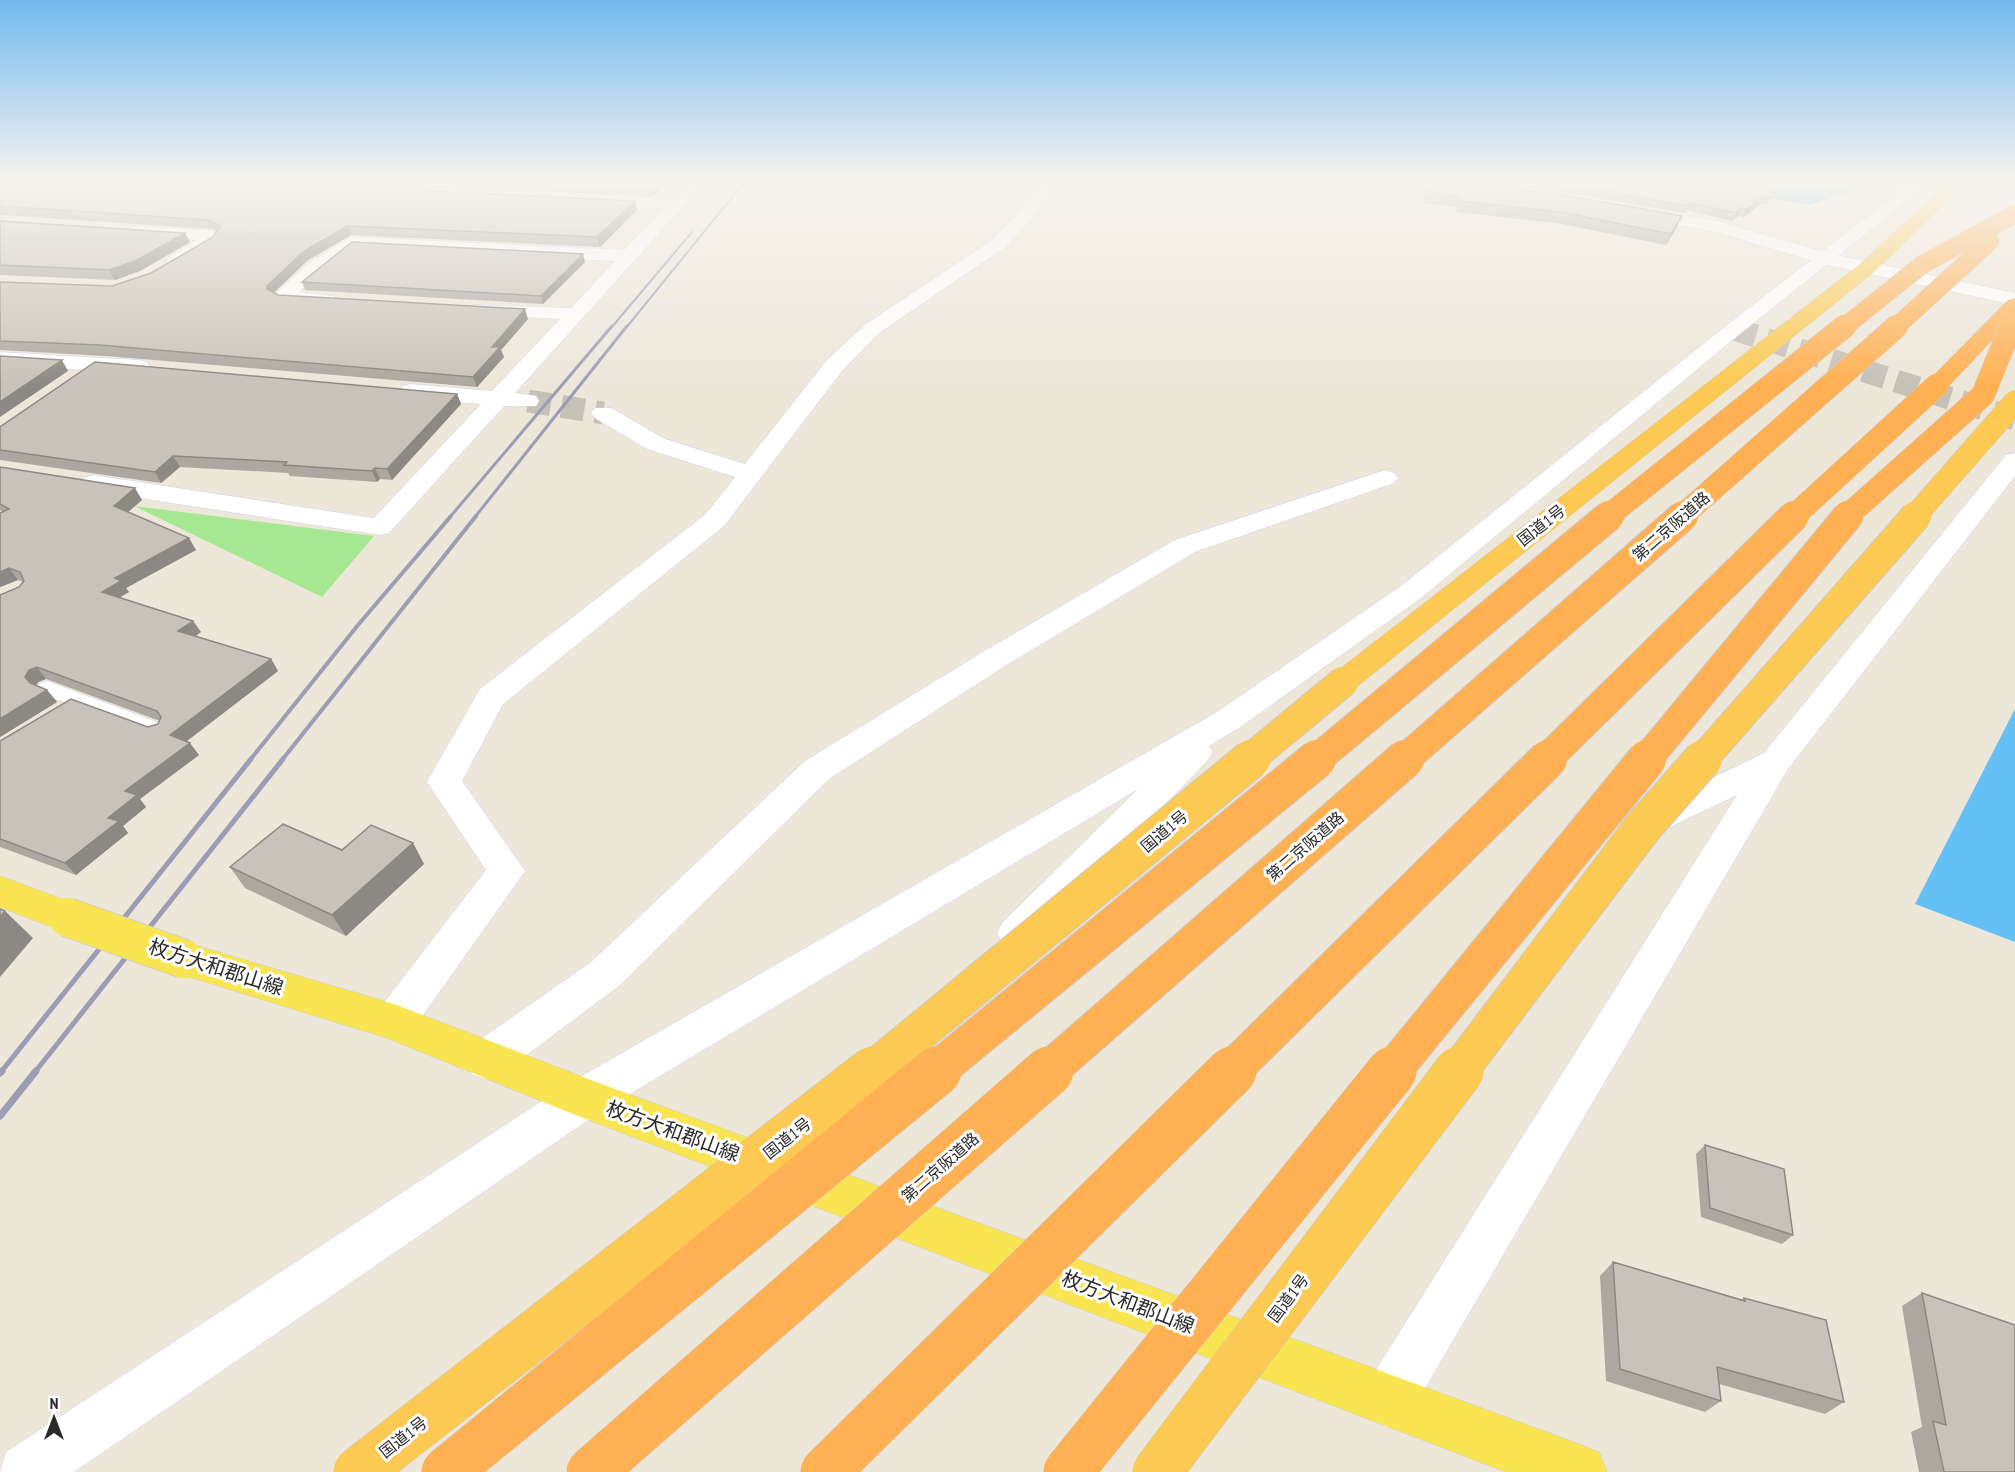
<svg xmlns="http://www.w3.org/2000/svg" width="2015" height="1472" viewBox="0 0 2015 1472" font-family="'PT Sans Narrow','Noto Sans JP',sans-serif">
	<style>
		.green { fill: #a6e792 }
		.water { fill: #65c0f6 }
		.lines { fill: none; stroke-linecap: round; stroke-linejoin: round }
		.river { fill: #65c0f6; fill-rule: evenodd }
		.minor-tunnel { stroke: #c6c1b7; stroke-width: 23; stroke-dasharray: 23 11; stroke-linecap: butt }
		.service-casing { stroke: #cfd1e3; stroke-width: 1 }
		.minor-casing { stroke: #cfd1e3; stroke-width: 1 }
		.tertiary-casing { stroke: #cfd1e3; stroke-width: 1 }
		.primary-casing { stroke: #ccc; stroke-width: 1 }
		.trunk-casing { stroke: #ccc; stroke-width: 1 }
		.motorway-casing { stroke: #ccc; stroke-width: 1 }
		.service { fill: #fff; fill-rule: evenodd }
		.minor { fill: #fff; fill-rule: evenodd }
		.tertiary { fill: #fff; fill-rule: evenodd }
		.primary { fill: #f9e552; fill-rule: evenodd }
		.trunk { fill: #fcca52; fill-rule: evenodd }
		.motorway { fill: #ffb052; fill-rule: evenodd }
		.rail-far4 { stroke: #9c9db5; stroke-width: 2 }
		.rail-far3 { stroke: #9c9db5; stroke-width: 3 }
		.rail-far2 { stroke: #9c9db5; stroke-width: 4 }
		.rail-far1 { stroke: #9c9db5; stroke-width: 5 }
		.rail { stroke: #9c9db5; stroke-width: 7 }
		.primary-bridge-casing { stroke: #ccc; stroke-width: 40; stroke-linecap: butt }
		.trunk-bridge-far3-casing { stroke: #ccc; stroke-width: 24; stroke-linecap: butt }
		.trunk-bridge-far2-casing { stroke: #ccc; stroke-width: 32; stroke-linecap: butt }
		.trunk-bridge-far1-casing { stroke: #ccc; stroke-width: 40; stroke-linecap: butt }
		.trunk-bridge-casing { stroke: #ccc; stroke-width: 50; stroke-linecap: butt }
		.motorway-bridge-far4-casing { stroke: #ccc; stroke-width: 19; stroke-linecap: butt }
		.motorway-bridge-far3-casing { stroke: #ccc; stroke-width: 24; stroke-linecap: butt }
		.motorway-bridge-far2-casing { stroke: #ccc; stroke-width: 32; stroke-linecap: butt }
		.motorway-bridge-far1-casing { stroke: #ccc; stroke-width: 40; stroke-linecap: butt }
		.motorway-bridge-casing { stroke: #ccc; stroke-width: 50; stroke-linecap: butt }
		.primary-bridge { stroke: #f9e552; stroke-width: 38 }
		.trunk-bridge-far3 { stroke: #fcca52; stroke-width: 23 }
		.trunk-bridge-far2 { stroke: #fcca52; stroke-width: 30 }
		.trunk-bridge-far1 { stroke: #fcca52; stroke-width: 38 }
		.trunk-bridge { stroke: #fcca52; stroke-width: 49 }
		.motorway-bridge-far4 { stroke: #ffb052; stroke-width: 18 }
		.motorway-bridge-far3 { stroke: #ffb052; stroke-width: 23 }
		.motorway-bridge-far2 { stroke: #ffb052; stroke-width: 30 }
		.motorway-bridge-far1 { stroke: #ffb052; stroke-width: 38 }
		.motorway-bridge { stroke: #ffb052; stroke-width: 49 }
		.wall { fill: #aca8a0 }
		.shaded-wall { fill: #8c8882 }
		.building { fill: #c8c3ba; stroke: #8c8882; stroke-width: 1.5 }
		.labels { text-anchor: middle; stroke-width: 6; stroke-linejoin: round; paint-order: stroke }
		.street-label { font-size: 16px; fill: #292929; stroke: #fff }
		.near-street-label { font-size: 20px; fill: #292929; stroke: #fff }
	</style>
	<rect width="100%" height="100%" fill="#ede7da"/>
	<path class="green" d="M 134,506 L 374,536 L 322,597 Z"/>
	<path class="water" d="M 2015,709 L 2015,942 L 1915,904 Z"/>
	<g class="lines">
		<path class="river" d="M 1710,180 L 1864,180 L 1858,189 L 1810,205 L 1716,189 Z"/>
		<g class="minor-tunnel">
			<path d="M 1734,329 L 2015,419"/>
			<path d="M 528,401 L 603,413"/>
		</g>
		<defs>
			<path id="service" d="M 47,681 L 165,725 L 168,730 L 165,735 L 158,737 L 151,735 L 40,693 L 37,688 L 40,683 Z"/>
			<g id="minor">
				<path d="M 433,180 L 451,180 L 442,188 L 473,190 L 481,195 C 473,204 430,200 422,190 Z"/>
				<path d="M 691,180 L 707,180 L 515,393 L 536,396 L 539,401 L 536,406 L 504,406 L 389,533 L 380,535 L 93,491 L 84,488 L 80,483 L 84,478 L 93,475 L 374,518 L 481,404 L 411,398 L 403,396 L 400,391 L 403,386 L 411,384 L 492,391 L 560,319 L 480,315 L 473,313 L 470,309 L 473,305 L 571,308 L 615,261 L 355,248 L 324,270 L 299,292 L 333,296 L 336,300 L 333,304 L 283,303 L 276,301 L 273,297 L 276,293 L 310,262 L 351,237 L 624,250 L 663,209 L 590,206 L 584,205 L 582,201 L 584,197 L 672,200 Z"/>
				<path d="M 1041,180 L 1057,180 L 1031,220 L 1004,248 L 879,333 L 842,371 L 724,526 L 503,704 L 462,781 L 525,871 L 409,1035 L 394,1040 L 379,1035 L 373,1022 L 379,1009 L 486,870 L 427,782 L 480,689 L 706,514 L 735,477 L 647,449 L 595,418 L 591,413 L 595,408 L 611,408 L 665,439 L 745,464 L 826,361 L 865,325 L 992,240 L 1019,212 Z"/>
				<path d="M 1861,180 L 1886,180 L 1908,186 L 1916,180 L 1933,180 L 1741,333 L 1421,598 L 1239,728 L 1209,746 L 1213,752 L 1208,760 L 1031,944 L 1017,949 L 1003,944 L 997,933 L 1003,922 L 1138,789 L 600,1112 L 74,1472 L 0,1472 L 6,1452 L 568,1084 L 1217,712 L 1401,586 L 1727,325 L 1898,193 L 1863,183 Z"/>
				<path d="M 140,226 L 213,231 L 222,236 L 216,244 L 176,267 L 169,265 L 167,261 L 169,257 L 197,240 L 134,235 L 131,231 L 134,227 Z"/>
				<path d="M 0,352 L 139,360 L 147,362 L 150,367 L 147,372 L 139,374 L 0,364 Z"/>
				<path d="M 2015,453 L 2015,476 L 1788,769 L 1407,1419 L 1388,1427 L 1369,1419 L 1361,1400 L 1369,1381 L 1737,795 L 1649,837 L 1636,833 L 1631,824 L 1636,815 L 1764,753 L 2006,455 Z"/>
				<path d="M 1385,470 L 1394,473 L 1398,478 L 1394,483 L 1195,552 L 1008,664 L 829,779 L 619,986 L 501,1074 L 486,1079 L 471,1074 L 465,1060 L 471,1046 L 591,962 L 805,761 L 986,650 L 1175,540 Z"/>
			</g>
			<g id="tertiary">
				<path d="M 1384,180 C 1401,178 1471,177 1481,189 L 1473,194 L 1392,185 Z"/>
				<path d="M 1637,207 L 1720,222 L 1827,253 L 2015,293 L 2015,305 L 1823,264 L 1717,232 L 1631,216 L 1629,212 Z"/>
			</g>
			<g id="primary">
				<path d="M 0,876 L 81,906 L 86,917 L 81,928 L 67,933 L 0,907 Z"/>
				<path d="M 184,942 L 394,1004 L 588,1079 L 1579,1444 L 1599,1452 L 1607,1472 L 1506,1472 L 568,1112 L 387,1038 L 170,971 L 164,959 L 170,947 Z"/>
			</g>
			<path id="trunk" d="M 1952,180 L 1969,180 L 1874,272 L 1354,689 L 1343,692 L 1332,689 L 1327,682 L 1332,675 L 1860,264 Z"/>
			<path id="motorway" d="M 2015,298 L 2015,316 L 1945,390 L 1929,390 L 1926,385 L 1929,380 L 2008,300 Z"/>
		</defs>
		<use href="#service" class="service-casing"/>
		<use href="#minor" class="minor-casing"/>
		<use href="#tertiary" class="tertiary-casing"/>
		<use href="#primary" class="primary-casing"/>
		<use href="#trunk" class="trunk-casing"/>
		<use href="#motorway" class="motorway-casing"/>
		<use href="#service" class="service"/>
		<use href="#minor" class="minor"/>
		<use href="#tertiary" class="tertiary"/>
		<use href="#primary" class="primary"/>
		<use href="#trunk" class="trunk"/>
		<use href="#motorway" class="motorway"/>
		<g class="rail-far4">
			<path d="M 611,328 L 692,232"/>
			<path d="M 626,328 L 746,180"/>
		</g>
		<g class="rail-far3">
			<path d="M 450,517 L 612,326"/>
			<path d="M 475,517 L 627,326"/>
		</g>
		<g class="rail-far2">
			<path d="M 250,760 L 358,625 L 451,516"/>
			<path d="M 282,760 L 476,516"/>
		</g>
		<g class="rail-far1">
			<path d="M 1,1072 L 251,759"/>
			<path d="M 35,1072 L 283,759"/>
		</g>
		<g class="rail">
			<path d="M 0,1073 L 2,1071"/>
			<path d="M 0,1116 L 36,1071"/>
		</g>
		<defs>
			<path id="primary-bridge" d="M 67,917 L 184,959"/>
			<path id="trunk-bridge-far3" d="M 1914,517 L 2015,402"/>
			<g id="trunk-bridge-far2">
				<path d="M 1249,760 L 1343,682"/>
				<path d="M 1702,760 L 1916,516"/>
			</g>
			<g id="trunk-bridge-far1">
				<path d="M 871,1072 L 1251,759"/>
				<path d="M 1458,1072 L 1643,827 L 1703,759"/>
			</g>
			<g id="trunk-bridge">
				<path d="M 358,1472 L 873,1071"/>
				<path d="M 1157,1472 L 1459,1071"/>
			</g>
			<g id="motorway-bridge-far4">
				<path d="M 1843,328 L 1923,264 L 2015,214"/>
				<path d="M 1895,328 L 1990,241"/>
				<path d="M 2010,328 L 2015,316"/>
			</g>
			<g id="motorway-bridge-far3">
				<path d="M 1607,517 L 1845,326"/>
				<path d="M 1681,517 L 1897,326"/>
				<path d="M 1793,517 L 1937,385"/>
				<path d="M 1846,517 L 1983,395 L 2011,326"/>
			</g>
			<g id="motorway-bridge-far2">
				<path d="M 1316,760 L 1609,516"/>
				<path d="M 1404,760 L 1683,516"/>
				<path d="M 1546,760 L 1794,516"/>
				<path d="M 1646,760 L 1848,516"/>
			</g>
			<g id="motorway-bridge-far1">
				<path d="M 935,1072 L 1317,759"/>
				<path d="M 1047,1072 L 1405,759"/>
				<path d="M 1230,1072 L 1548,759"/>
				<path d="M 1391,1072 L 1647,759"/>
			</g>
			<g id="motorway-bridge">
				<path d="M 446,1472 L 937,1071"/>
				<path d="M 591,1472 L 1049,1071"/>
				<path d="M 825,1472 L 1232,1071"/>
				<path d="M 1068,1472 L 1392,1071"/>
			</g>
		</defs>
		<use href="#primary-bridge" class="primary-bridge-casing"/>
		<use href="#trunk-bridge-far3" class="trunk-bridge-far3-casing"/>
		<use href="#trunk-bridge-far2" class="trunk-bridge-far2-casing"/>
		<use href="#trunk-bridge-far1" class="trunk-bridge-far1-casing"/>
		<use href="#trunk-bridge" class="trunk-bridge-casing"/>
		<use href="#motorway-bridge-far4" class="motorway-bridge-far4-casing"/>
		<use href="#motorway-bridge-far3" class="motorway-bridge-far3-casing"/>
		<use href="#motorway-bridge-far2" class="motorway-bridge-far2-casing"/>
		<use href="#motorway-bridge-far1" class="motorway-bridge-far1-casing"/>
		<use href="#motorway-bridge" class="motorway-bridge-casing"/>
		<use href="#primary-bridge" class="primary-bridge"/>
		<use href="#trunk-bridge-far3" class="trunk-bridge-far3"/>
		<use href="#trunk-bridge-far2" class="trunk-bridge-far2"/>
		<use href="#trunk-bridge-far1" class="trunk-bridge-far1"/>
		<use href="#trunk-bridge" class="trunk-bridge"/>
		<use href="#motorway-bridge-far4" class="motorway-bridge-far4"/>
		<use href="#motorway-bridge-far3" class="motorway-bridge-far3"/>
		<use href="#motorway-bridge-far2" class="motorway-bridge-far2"/>
		<use href="#motorway-bridge-far1" class="motorway-bridge-far1"/>
		<use href="#motorway-bridge" class="motorway-bridge"/>
	</g>
	<g class="wall">
		<path d="M 0,180 L 299,184 L 430,180 L 424,186 L 432,191 L 637,210 L 600,247 L 351,235 L 308,260 L 274,293 L 278,295 L 528,319 L 501,350 L 504,357 L 477,387 L 106,356 L 0,350 L 0,282 L 112,286 L 151,273 L 213,237 L 217,231 L 213,229 L 0,215 Z"/>
		<path d="M 445,180 L 674,180 L 652,197 L 448,186 Z"/>
		<path d="M 1449,180 L 1792,180 L 1774,193 L 1767,205 L 1760,204 L 1743,218 L 1738,216 L 1731,221 L 1687,210 L 1685,213 L 1556,191 Z"/>
		<path d="M 1425,192 L 1682,216 L 1677,227 L 1666,245 L 1556,223 L 1456,212 L 1457,207 L 1423,203 Z"/>
		<path d="M 0,221 L 190,242 L 140,271 L 115,280 L 0,275 Z"/>
		<path d="M 585,262 L 543,304 L 305,290 L 302,282 Z"/>
		<path d="M 457,394 L 461,404 L 392,480 L 380,479 L 377,482 L 290,476 L 288,473 L 180,467 L 161,483 L 0,460 L 0,427 Z"/>
		<path d="M 0,467 L 142,500 L 128,512 L 196,550 L 126,588 L 129,592 L 120,597 L 201,632 L 196,636 L 271,659 L 278,671 L 187,741 L 199,755 L 140,799 L 146,807 L 123,826 L 128,833 L 76,875 L 0,847 L 0,741 L 148,727 L 158,724 L 160,721 L 46,679 L 38,682 L 36,686 L 47,690 L 57,702 L 0,737 L 0,595 L 19,587 L 23,582 L 18,580 L 0,587 L 3,512 L 0,510 Z"/>
		<path d="M 413,843 L 424,864 L 346,936 L 245,888 L 230,867 L 342,850 Z"/>
		<path d="M 1705,1145 L 1793,1235 L 1782,1244 L 1701,1217 L 1696,1154 Z"/>
		<path d="M 1613,1262 L 1742,1300 L 1744,1298 L 1844,1402 L 1825,1414 L 1719,1384 L 1721,1401 L 1705,1412 L 1606,1381 L 1600,1276 Z"/>
		<path d="M 1922,1293 L 2015,1472 L 1919,1472 L 1911,1432 L 1922,1427 L 1902,1306 Z"/>
	</g>
	<g class="shaded-wall">
		<path d="M 419,180 L 430,180 L 420,190 L 417,182 Z"/>
		<path d="M 661,180 L 674,180 L 652,197 L 650,188 Z"/>
		<path d="M 1786,180 L 1792,180 L 1774,193 L 1767,205 L 1778,186 Z"/>
		<path d="M 1764,196 L 1760,204 L 1743,218 L 1746,210 Z"/>
		<path d="M 635,201 L 637,210 L 600,247 L 597,237 Z"/>
		<path d="M 1741,208 L 1738,216 L 1731,221 L 1735,213 Z"/>
		<path d="M 1682,216 L 1677,227 L 1666,245 L 1671,234 Z"/>
		<path d="M 347,226 L 351,235 L 308,260 L 271,295 L 267,289 L 267,286 L 304,251 Z"/>
		<path d="M 185,233 L 190,242 L 140,271 L 115,280 L 109,270 Z"/>
		<path d="M 583,254 L 585,262 L 543,304 L 541,296 Z"/>
		<path d="M 525,309 L 528,319 L 501,350 L 504,357 L 477,387 L 473,377 L 492,347 Z"/>
		<path d="M 62,360 L 68,371 L 0,417 L 0,402 Z"/>
		<path d="M 457,394 L 461,404 L 392,480 L 387,469 Z"/>
		<path d="M 173,456 L 180,467 L 161,483 L 155,472 Z"/>
		<path d="M 375,468 L 380,479 L 377,482 L 372,471 Z"/>
		<path d="M 135,488 L 142,500 L 122,517 L 114,506 Z"/>
		<path d="M 189,538 L 196,550 L 126,588 L 129,592 L 110,603 L 102,592 L 115,578 Z"/>
		<path d="M 9,568 L 18,580 L 0,587 L 0,572 Z"/>
		<path d="M 193,621 L 201,632 L 186,643 L 178,631 Z"/>
		<path d="M 271,659 L 278,671 L 179,747 L 170,735 Z"/>
		<path d="M 37,667 L 46,679 L 38,682 L 35,689 L 47,690 L 57,702 L 0,737 L 0,719 L 25,677 L 29,670 Z"/>
		<path d="M 190,743 L 199,755 L 140,799 L 146,807 L 123,826 L 128,833 L 76,875 L 65,863 L 108,818 L 125,791 Z"/>
		<path d="M 413,843 L 424,864 L 346,936 L 332,915 Z"/>
		<path d="M 5,911 L 33,938 L 0,977 L 0,917 Z"/>
	</g>
	<g class="building">
		<path d="M 0,180 L 217,180 L 299,184 L 306,180 L 419,180 L 417,182 L 432,191 L 635,201 L 597,237 L 347,226 L 304,251 L 267,286 L 267,289 L 278,295 L 525,309 L 492,347 L 500,347 L 473,377 L 100,345 L 0,341 L 0,282 L 112,286 L 151,273 L 213,237 L 220,226 L 209,220 L 0,206 Z"/>
		<path d="M 487,180 L 661,180 L 650,188 Z"/>
		<path d="M 1429,180 L 1559,194 L 1682,216 L 1671,234 L 1560,212 L 1459,201 L 1460,196 L 1425,192 Z"/>
		<path d="M 1524,180 L 1786,180 L 1778,186 L 1771,198 L 1764,196 L 1746,210 L 1741,208 L 1735,213 L 1690,203 L 1688,206 L 1559,183 Z"/>
		<path d="M 0,221 L 185,233 L 135,261 L 109,270 L 0,265 Z"/>
		<path d="M 352,242 L 583,254 L 541,296 L 302,282 Z"/>
		<path d="M 0,356 L 62,360 L 0,402 Z"/>
		<path d="M 95,362 L 457,394 L 387,469 L 375,468 L 372,471 L 284,465 L 287,462 L 173,456 L 155,472 L 0,450 L 0,427 Z"/>
		<path d="M 0,467 L 135,488 L 114,506 L 189,538 L 115,578 L 121,581 L 102,592 L 193,621 L 178,631 L 271,659 L 170,735 L 190,743 L 125,791 L 137,795 L 108,818 L 119,821 L 65,863 L 0,839 L 0,741 L 71,699 L 148,727 L 158,724 L 161,717 L 157,711 L 37,667 L 29,670 L 25,677 L 30,683 L 47,690 L 0,719 L 0,595 L 19,587 L 24,581 L 20,572 L 9,568 L 0,572 L 0,513 L 9,509 L 0,504 Z"/>
		<path d="M 283,824 L 342,850 L 371,825 L 413,843 L 332,915 L 230,867 Z"/>
		<path d="M 0,909 L 5,911 L 0,917 Z"/>
		<path d="M 1705,1145 L 1784,1169 L 1793,1235 L 1710,1208 Z"/>
		<path d="M 1613,1262 L 1745,1301 L 1744,1298 L 1826,1320 L 1844,1402 L 1717,1367 L 1721,1401 L 1620,1369 Z"/>
		<path d="M 1922,1293 L 2015,1325 L 2015,1472 L 1944,1472 L 1933,1421 L 1946,1425 Z"/>
	</g>
	<linearGradient id="sky" x2="0" y2="1"><stop stop-color="#73b9ee"/><stop offset="0.47" stop-color="#f7f4ee"/><stop offset="1" stop-color="#f7f4ee" stop-opacity="0"/></linearGradient>
	<rect width="2015" height="386" fill="url(#sky)"/>
	<g class="labels">
		<g class="street-label">
			<text transform="translate(1541 525) rotate(-38)" y="6">国道1号</text>
			<text transform="translate(1671 526) rotate(-41)" y="6">第二京阪道路</text>
			<text transform="translate(1164 831) rotate(-40)" y="6">国道1号</text>
			<text transform="translate(1305 846) rotate(-41)" y="6">第二京阪道路</text>
			<text transform="translate(787 1138) rotate(-38)" y="6">国道1号</text>
			<text transform="translate(940 1167) rotate(-41)" y="6">第二京阪道路</text>
			<text transform="translate(1288 1298) rotate(-53)" y="6">国道1号</text>
			<text transform="translate(403 1437) rotate(-38)" y="6">国道1号</text>
		</g>
		<g class="near-street-label">
			<text transform="translate(216 967) rotate(18)" y="7">枚方大和郡山線</text>
			<text transform="translate(673 1131) rotate(20)" y="7">枚方大和郡山線</text>
			<text transform="translate(1128 1302) rotate(21)" y="7">枚方大和郡山線</text>
		</g>
	</g>
	<g transform="translate(54 1418)" stroke="#ffffff" stroke-width="4.5" paint-order="stroke">
	<path d="M0-4.5L10 22L0 15L-10 22Z" fill="#292929"/>
	<text y="-9" font-size="16" font-weight="bold" text-anchor="middle" fill="#292929">N</text>
	</g>
</svg>
